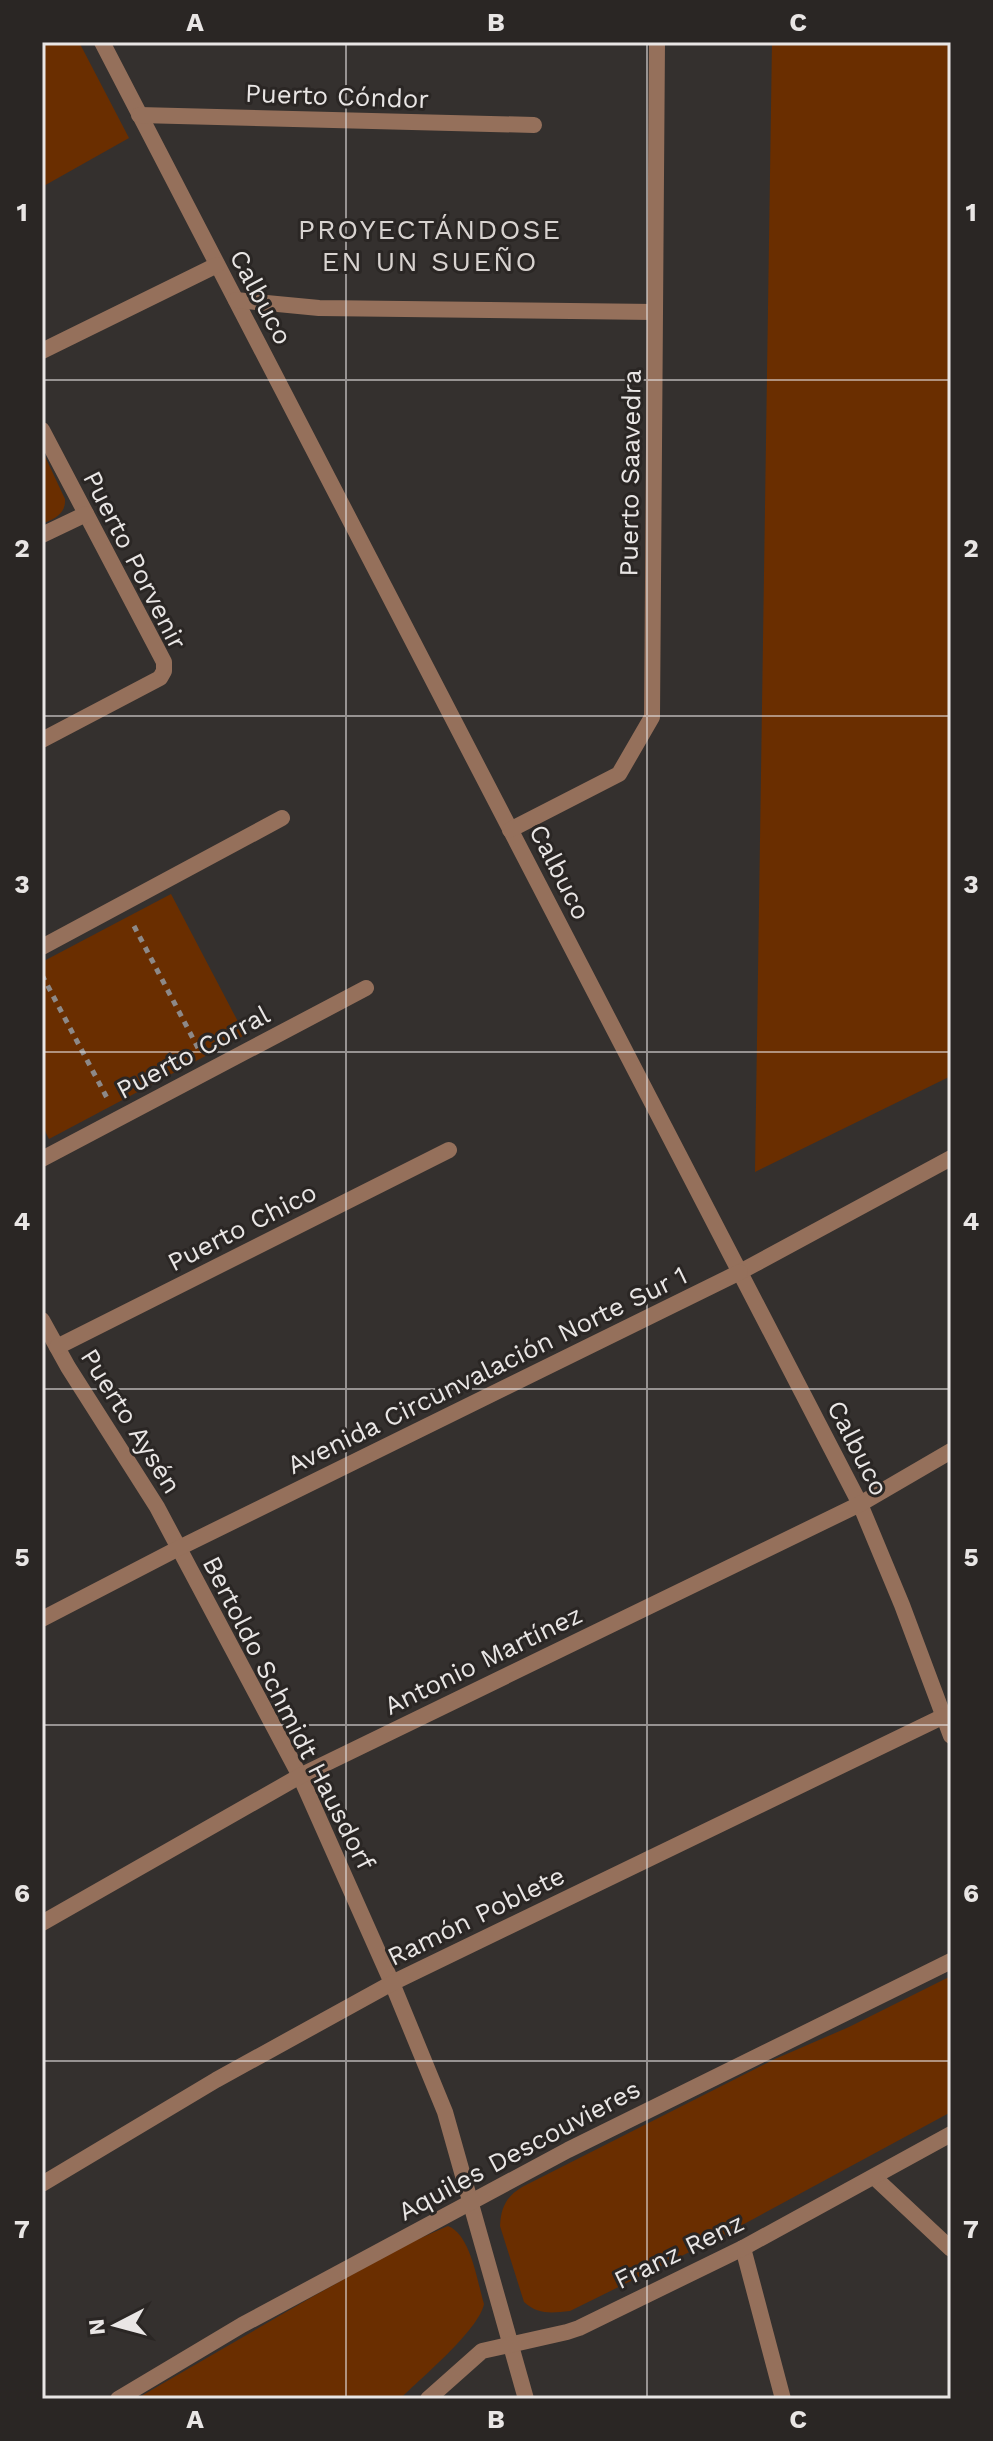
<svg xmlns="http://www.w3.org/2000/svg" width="993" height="2441" viewBox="0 0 993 2441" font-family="'Work Sans',sans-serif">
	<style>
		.green { fill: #6a2e00 }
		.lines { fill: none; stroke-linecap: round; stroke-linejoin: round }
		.path { stroke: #8d8988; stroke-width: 5; stroke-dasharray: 6 6; stroke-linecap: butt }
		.minor { stroke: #95705b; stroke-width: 16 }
		.tertiary { stroke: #95705b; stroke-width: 16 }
		.grid { fill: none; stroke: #e9e6e5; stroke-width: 2; stroke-opacity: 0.55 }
		.labels { text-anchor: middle; stroke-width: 6; stroke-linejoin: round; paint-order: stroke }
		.street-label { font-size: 26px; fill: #e9e6e5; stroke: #2a2624 }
		.neighbourhood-label { font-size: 28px; letter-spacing: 2px; fill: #d8d3d0; stroke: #2a2624 }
		.neatline { fill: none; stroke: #e9e6e5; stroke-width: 3 }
		.grid-label { font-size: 26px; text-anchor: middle; font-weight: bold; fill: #e9e6e5 }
	</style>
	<rect width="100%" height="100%" fill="#34302e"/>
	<g class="green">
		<path d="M 42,42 L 79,42 L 129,138 L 42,187 Z"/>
		<path d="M 772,42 L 951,42 L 951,1076 L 755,1172 Z"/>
		<path d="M 42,450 L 65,499 C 66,514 54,519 42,524 Z"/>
		<path d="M 171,894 L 245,1035 L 49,1139 L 42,1125 L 42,962 Z"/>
		<path d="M 951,1976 L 951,2112 L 720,2237 L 570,2311 C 552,2313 538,2315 524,2302 L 500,2226 C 501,2207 506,2197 522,2187 L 775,2059 L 849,2027 Z"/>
		<path d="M 448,2226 C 471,2235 477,2281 484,2304 C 479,2330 421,2378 400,2399 L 136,2399 L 312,2297 L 407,2244 Z"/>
	</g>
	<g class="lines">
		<g class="path">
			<path d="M 134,926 L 198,1048"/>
			<path d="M 42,975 L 107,1098"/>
		</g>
		<g class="minor">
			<path d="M 102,42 L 860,1504 L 902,1605 L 951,1736"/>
			<path d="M 139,115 L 534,125"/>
			<path d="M 236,300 L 319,308 L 655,312"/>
			<path d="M 42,351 L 217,265"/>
			<path d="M 42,430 L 164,662 L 164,671 L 160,678 L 42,740"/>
			<path d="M 42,535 L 86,514"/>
			<path d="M 510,830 L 619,774 L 652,717 L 657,42"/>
			<path d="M 42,947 L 282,818"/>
			<path d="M 42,1159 L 366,988"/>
			<path d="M 740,1272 L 951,1158"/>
			<path d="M 42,1320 L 68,1367 L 157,1507 L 300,1776 L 392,1983 L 445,2112 L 526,2399"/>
			<path d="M 57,1347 L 449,1150"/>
			<path d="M 42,1923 L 300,1776 L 860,1504 L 951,1451"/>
			<path d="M 874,2177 L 951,2249"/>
			<path d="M 42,2184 L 216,2080 L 392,1983 L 944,1716"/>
			<path d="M 743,2248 L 783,2399"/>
			<path d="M 118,2399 L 242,2325 L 568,2150 L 951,1961"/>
			<path d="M 428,2399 L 482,2351 L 567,2332 L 579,2328 L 743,2248 L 951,2134"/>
		</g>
		<path class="tertiary" d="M 42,1619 L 179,1548 L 740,1272"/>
	</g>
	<path class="grid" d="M 346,42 L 346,2399M 647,42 L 647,2399M 42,380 L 951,380M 42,716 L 951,716M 42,1052 L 951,1052M 42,1389 L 951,1389M 42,1725 L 951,1725M 42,2061 L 951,2061"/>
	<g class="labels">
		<g class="street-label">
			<text transform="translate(337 96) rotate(2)" y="9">Puerto Cóndor</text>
			<text transform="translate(261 297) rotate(62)" y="9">Calbuco</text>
			<text transform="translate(630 473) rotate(-89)" y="9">Puerto Saavedra</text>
			<text transform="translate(135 560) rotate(63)" y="9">Puerto Porvenir</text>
			<text transform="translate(560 872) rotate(63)" y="9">Calbuco</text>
			<text transform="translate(193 1052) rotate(-28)" y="9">Puerto Corral</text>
			<text transform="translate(242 1227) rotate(-27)" y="9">Puerto Chico</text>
			<text transform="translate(487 1370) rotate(-26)" y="9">Avenida Circunvalación Norte Sur 1</text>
			<text transform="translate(131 1421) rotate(58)" y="9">Puerto Aysén</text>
			<text transform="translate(858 1448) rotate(63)" y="9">Calbuco</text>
			<text transform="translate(483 1660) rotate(-26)" y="9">Antonio Martínez</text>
			<text transform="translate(289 1713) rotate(63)" y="9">Bertoldo Schmidt Hausdorf</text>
			<text transform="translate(476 1916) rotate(-26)" y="9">Ramón Poblete</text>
			<text transform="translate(519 2150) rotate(-28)" y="9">Aquiles Descouvieres</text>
			<text transform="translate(679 2251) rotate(-26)" y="9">Franz Renz</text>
		</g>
		<g class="neighbourhood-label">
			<text x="430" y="239">PROYECTÁNDOSE<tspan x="430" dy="32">EN UN SUEÑO</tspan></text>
		</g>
	</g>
	<rect width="993" height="2441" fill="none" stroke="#2a2624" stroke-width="88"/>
	<g transform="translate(116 2325) rotate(264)" stroke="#2a2624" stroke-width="6" paint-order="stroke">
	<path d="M0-6L14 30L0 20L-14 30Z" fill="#e9e6e5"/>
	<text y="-12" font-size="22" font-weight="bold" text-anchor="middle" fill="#e9e6e5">N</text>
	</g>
	<rect x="44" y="44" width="905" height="2353" class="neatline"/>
	<g class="grid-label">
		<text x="195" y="31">A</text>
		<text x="496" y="31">B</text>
		<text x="798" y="31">C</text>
		<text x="22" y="221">1</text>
		<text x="971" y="221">1</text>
		<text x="22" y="557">2</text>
		<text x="971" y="557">2</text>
		<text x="22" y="893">3</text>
		<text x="971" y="893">3</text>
		<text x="22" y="1230">4</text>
		<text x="971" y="1230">4</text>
		<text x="22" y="1566">5</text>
		<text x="971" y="1566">5</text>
		<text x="22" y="1902">6</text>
		<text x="971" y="1902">6</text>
		<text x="22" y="2238">7</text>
		<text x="971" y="2238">7</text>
		<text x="195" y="2428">A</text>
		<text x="496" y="2428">B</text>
		<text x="798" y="2428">C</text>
	</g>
</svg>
